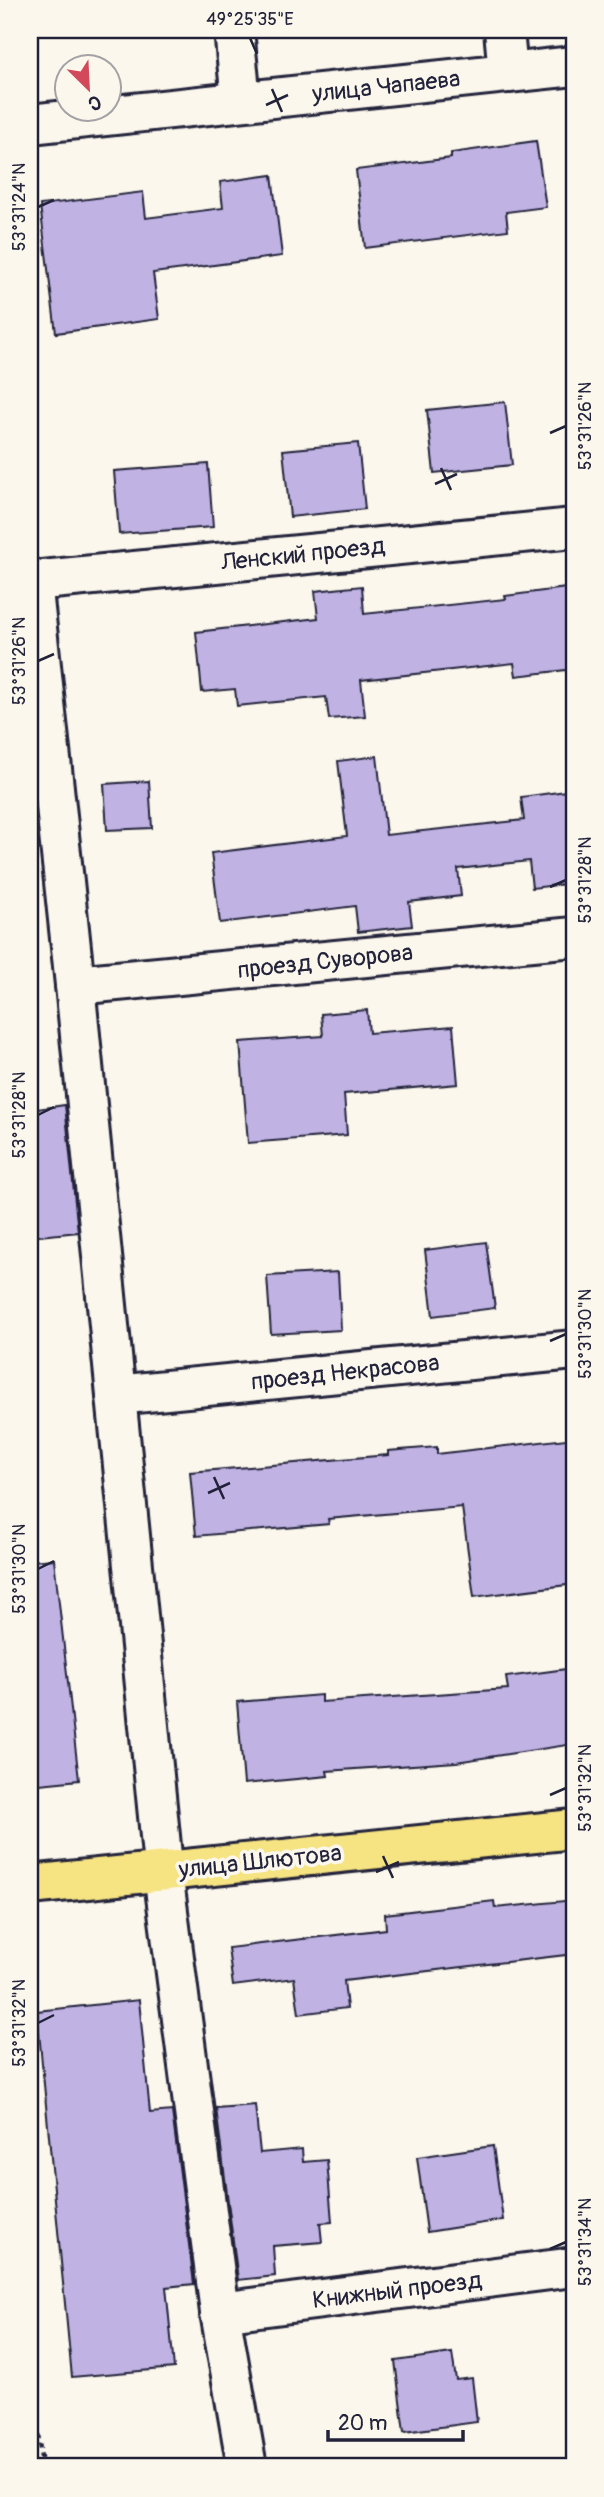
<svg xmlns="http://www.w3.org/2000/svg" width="604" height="2497" viewBox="0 0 604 2497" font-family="Pangolin,sans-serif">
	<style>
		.building { fill: #c0b3e3; stroke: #22223b; stroke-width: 2 }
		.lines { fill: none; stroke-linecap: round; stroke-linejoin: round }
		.minor-casing { stroke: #22223b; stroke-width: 44 }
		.major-casing { stroke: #22223b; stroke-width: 44 }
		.path { stroke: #22223b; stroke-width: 4.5; stroke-dasharray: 5 5; stroke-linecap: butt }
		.minor { stroke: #fbf7ec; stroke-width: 38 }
		.major { stroke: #f6e381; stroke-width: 38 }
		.ticks { fill: none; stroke: #22223b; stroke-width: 2.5 }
		.labels { text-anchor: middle; stroke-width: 7; stroke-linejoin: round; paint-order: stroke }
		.street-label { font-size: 24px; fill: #22223b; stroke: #fbf7ec }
		.neatline { fill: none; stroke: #22223b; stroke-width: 2.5 }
		.ticks-label { font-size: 18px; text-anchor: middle; fill: #22223b }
	</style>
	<rect width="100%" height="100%" fill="#fbf7ec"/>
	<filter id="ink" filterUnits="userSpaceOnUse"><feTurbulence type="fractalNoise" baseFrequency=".0143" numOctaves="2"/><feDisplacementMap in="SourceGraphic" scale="14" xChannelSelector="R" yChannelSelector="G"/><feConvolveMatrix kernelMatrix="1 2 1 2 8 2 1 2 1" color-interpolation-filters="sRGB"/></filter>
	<g filter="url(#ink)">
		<g class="building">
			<path d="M 536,141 L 546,207 L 506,212 L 508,230 L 365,248 L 356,170 L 451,158 L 451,153 Z"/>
			<path d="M 272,175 L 282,256 L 153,273 L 159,319 L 56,333 L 40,205 L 143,192 L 146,218 L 223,208 L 220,182 Z"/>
			<path d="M 505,402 L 512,465 L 434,473 L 427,410 Z"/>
			<path d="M 358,443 L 365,509 L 290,517 L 283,450 Z"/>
			<path d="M 208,464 L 213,527 L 119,534 L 114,471 Z"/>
			<path d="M 362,586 L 364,614 L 506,599 L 505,596 L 574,587 L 574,669 L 516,676 L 514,663 L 361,680 L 365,716 L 329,719 L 326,697 L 237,706 L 235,689 L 202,692 L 196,632 L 318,618 L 315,591 Z"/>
			<path d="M 377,756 L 386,835 L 524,820 L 521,797 L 574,790 L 574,883 L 532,888 L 529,861 L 458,869 L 461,896 L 409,902 L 412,926 L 358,932 L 355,906 L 220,923 L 211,853 L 347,836 L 338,761 Z"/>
			<path d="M 149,781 L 152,828 L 107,830 L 104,784 Z"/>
			<path d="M 367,1010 L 369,1033 L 453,1026 L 458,1084 L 344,1094 L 347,1135 L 248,1143 L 240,1042 L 323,1036 L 321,1014 Z"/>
			<path d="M 65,1105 L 78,1232 L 30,1237 L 30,1110 Z"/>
			<path d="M 486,1242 L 495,1308 L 433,1316 L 425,1250 Z"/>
			<path d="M 338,1272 L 341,1330 L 271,1334 L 267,1276 Z"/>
			<path d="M 574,1438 L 574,1584 L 474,1597 L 462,1507 L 328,1519 L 329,1524 L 196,1536 L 190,1472 L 388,1455 L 388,1451 L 437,1447 L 437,1454 Z"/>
			<path d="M 54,1559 L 79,1780 L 30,1785 L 30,1561 Z"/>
			<path d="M 574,1668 L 574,1744 L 456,1762 L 327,1771 L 328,1776 L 244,1784 L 237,1702 L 321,1695 L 321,1702 L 508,1689 L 506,1677 Z"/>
			<path d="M 574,1900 L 574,1954 L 344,1981 L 347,2008 L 299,2014 L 294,1978 L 233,1986 L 228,1948 L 386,1929 L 385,1914 L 494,1901 L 495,1908 Z"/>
			<path d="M 139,2000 L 150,2113 L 172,2111 L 194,2284 L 166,2287 L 174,2368 L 72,2377 L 37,2011 Z"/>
			<path d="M 255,2105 L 260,2153 L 302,2149 L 303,2162 L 327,2160 L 332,2222 L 320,2223 L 322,2242 L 273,2246 L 275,2276 L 238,2280 L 216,2108 Z"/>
			<path d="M 493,2146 L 503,2220 L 427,2232 L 417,2157 Z"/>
			<path d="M 452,2353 L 456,2380 L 472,2378 L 477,2422 L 404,2432 L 395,2361 Z"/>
		</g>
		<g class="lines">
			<defs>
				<g id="minor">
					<path d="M 234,30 L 241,101"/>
					<path d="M 504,30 L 508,73"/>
					<path d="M 30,124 L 574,66"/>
					<path d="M 30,578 L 32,581 L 75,985 L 166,1896 L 220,2312 L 247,2467"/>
					<path d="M 32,581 L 574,528"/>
					<path d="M 75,985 L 574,937"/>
					<path d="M 116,1395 L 574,1350"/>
					<path d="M 220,2312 L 574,2267"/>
				</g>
				<path id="major" d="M 30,1885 L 574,1829"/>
			</defs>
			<use href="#minor" class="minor-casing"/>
			<use href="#major" class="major-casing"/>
			<path class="path" d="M 30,2365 L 42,2467"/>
			<use href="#minor" class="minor"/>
			<use href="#major" class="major"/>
		</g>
	</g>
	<path class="ticks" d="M 250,38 L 257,54M 272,89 L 282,112M 266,105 L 288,95M 38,207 L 54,200M 550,433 L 566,426M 441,468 L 451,490M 435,484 L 457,474M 38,661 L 54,654M 550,887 L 566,880M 38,1115 L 54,1107M 550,1341 L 566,1334M 214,1477 L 224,1499M 208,1493 L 230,1483M 38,1569 L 54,1561M 550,1795 L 566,1788M 383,1856 L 393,1878M 376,1872 L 399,1862M 38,2023 L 54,2015M 550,2249 L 566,2242"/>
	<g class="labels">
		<g class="street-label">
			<text transform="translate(386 86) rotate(-6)" y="8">улица Чапаева</text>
			<text transform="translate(303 554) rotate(-6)" y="8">Ленский проезд</text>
			<text transform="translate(325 961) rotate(-6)" y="8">проезд Суворова</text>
			<text transform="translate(345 1372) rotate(-6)" y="8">проезд Некрасова</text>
			<text transform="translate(260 1861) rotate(-6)" y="8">улица Шлютова</text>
			<text transform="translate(397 2290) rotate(-7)" y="8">Книжный проезд</text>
		</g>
	</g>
	<rect width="604" height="2497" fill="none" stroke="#fbf7ec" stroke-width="77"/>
	<g transform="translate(88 88) rotate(156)"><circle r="33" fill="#fbf7ec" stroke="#a4a2a5" stroke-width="2"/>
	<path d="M0-5L12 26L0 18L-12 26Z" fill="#d1495b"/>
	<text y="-10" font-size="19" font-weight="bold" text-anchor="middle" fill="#22223b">С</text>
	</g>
	<path d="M328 2430v10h135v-10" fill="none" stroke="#22223b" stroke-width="3.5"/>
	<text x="338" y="2430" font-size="21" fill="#22223b" stroke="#fbf7ec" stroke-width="5" paint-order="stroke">20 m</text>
	<rect x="38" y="38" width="528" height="2420" class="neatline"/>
	<g class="ticks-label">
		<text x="250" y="25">49°25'35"E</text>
		<text transform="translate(19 207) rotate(-90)" y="6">53°31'24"N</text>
		<text transform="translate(585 426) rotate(-90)" y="6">53°31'26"N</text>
		<text transform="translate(19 661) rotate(-90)" y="6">53°31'26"N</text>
		<text transform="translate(585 880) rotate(-90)" y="6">53°31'28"N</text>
		<text transform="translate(19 1115) rotate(-90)" y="6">53°31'28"N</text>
		<text transform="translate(585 1334) rotate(-90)" y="6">53°31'30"N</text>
		<text transform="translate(19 1569) rotate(-90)" y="6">53°31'30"N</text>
		<text transform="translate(585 1788) rotate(-90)" y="6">53°31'32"N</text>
		<text transform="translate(19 2023) rotate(-90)" y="6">53°31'32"N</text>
		<text transform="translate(585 2242) rotate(-90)" y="6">53°31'34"N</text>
	</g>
</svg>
